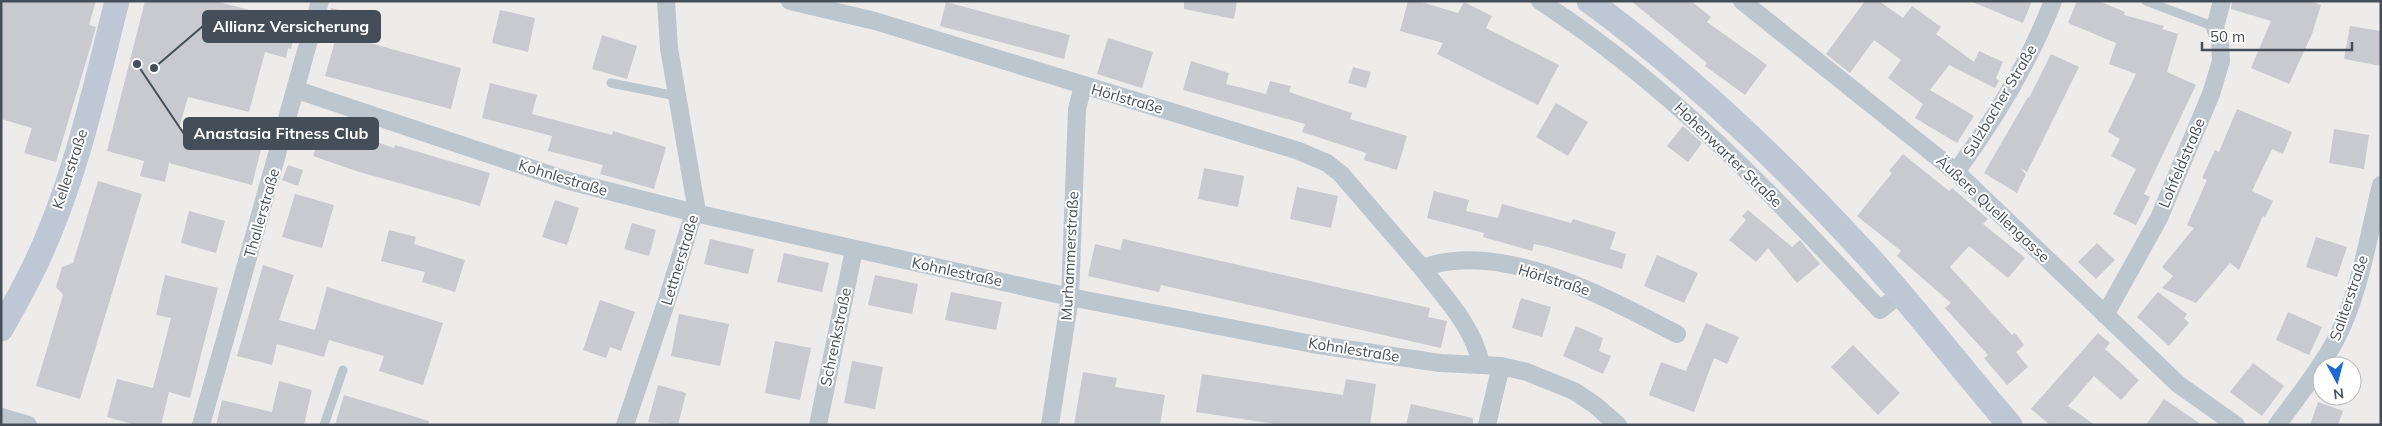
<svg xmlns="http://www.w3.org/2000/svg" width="2382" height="426" viewBox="0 0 2382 426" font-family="Mulish,sans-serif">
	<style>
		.building { fill: #c8cad0 }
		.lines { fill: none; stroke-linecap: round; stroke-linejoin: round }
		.lane { stroke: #bcc6ce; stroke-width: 9 }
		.street { stroke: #bcc6ce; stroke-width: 18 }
		.secondary { stroke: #bec8d5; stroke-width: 25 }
		.labels { text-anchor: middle; stroke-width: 4; stroke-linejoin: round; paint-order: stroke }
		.street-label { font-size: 15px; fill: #444e58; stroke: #fff }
		.leader { fill: none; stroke: #444e58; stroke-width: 2 }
		.callout-dot { fill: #444e58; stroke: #fff; stroke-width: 2 }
		.callout { fill: #444e58; stroke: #444e58; stroke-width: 2 }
		.callout-label { font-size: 16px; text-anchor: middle; font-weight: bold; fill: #fff }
	</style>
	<rect width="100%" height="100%" fill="#eeebeb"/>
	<g class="building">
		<path d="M 1,1 L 96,1 L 89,25 L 96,27 L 91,45 L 56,162 L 24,153 L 32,128 L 1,119 Z"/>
		<path d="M 145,1 L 215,1 L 298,23 L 291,49 L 288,48 L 286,58 L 265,52 L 249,112 L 188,97 L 179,128 L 261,149 L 252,185 L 169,163 L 165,182 L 140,176 L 144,161 L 107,151 Z"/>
		<path d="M 1184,1 L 1237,1 L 1234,19 L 1184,9 Z"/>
		<path d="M 1408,1 L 1418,1 L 1458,13 L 1464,2 L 1492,16 L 1486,28 L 1559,65 L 1538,105 L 1437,54 L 1443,43 L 1400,31 Z"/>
		<path d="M 1631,1 L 1691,1 L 1711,17 L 1707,22 L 1767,65 L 1745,95 L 1705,66 L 1707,63 Z"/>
		<path d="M 1865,1 L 1879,1 L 1903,18 L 1912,6 L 1941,27 L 1936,34 L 1974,62 L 1979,51 L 2003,62 L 1996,78 L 1999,81 L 1995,88 L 1949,65 L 1930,90 L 1974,116 L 1957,143 L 1915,118 L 1923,104 L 1888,78 L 1901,60 L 1874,40 L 1850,73 L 1826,54 Z"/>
		<path d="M 1970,1 L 2032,1 L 2023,23 Z"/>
		<path d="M 2077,1 L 2099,1 L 2125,12 L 2124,15 L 2164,26 L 2162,29 L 2178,34 L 2167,72 L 2196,85 L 2144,194 L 2150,197 L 2136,225 L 2113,214 L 2136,169 L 2111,156 L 2120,139 L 2108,132 L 2136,74 L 2109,64 L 2116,43 L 2068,23 Z"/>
		<path d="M 2232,1 L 2310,1 L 2321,5 L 2312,34 L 2289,84 L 2251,68 L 2271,21 L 2231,9 Z"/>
		<path d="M 946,2 L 1070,35 L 1064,59 L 940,26 Z"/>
		<path d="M 331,8 L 346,12 L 342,28 L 327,24 Z"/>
		<path d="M 500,10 L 535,18 L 528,52 L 492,43 Z"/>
		<path d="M 2350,26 L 2381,31 L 2381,66 L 2344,59 Z"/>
		<path d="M 337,34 L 461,68 L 451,109 L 325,76 Z"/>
		<path d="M 602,35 L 637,46 L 627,79 L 592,69 Z"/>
		<path d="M 1108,38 L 1153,52 L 1142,88 L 1097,74 Z"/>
		<path d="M 2051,54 L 2079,67 L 2027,172 L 2020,168 L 2026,174 L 2017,193 L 1984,173 L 2028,97 L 2029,98 Z"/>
		<path d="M 1191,61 L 1229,73 L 1226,84 L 1266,94 L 1270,81 L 1291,86 L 1289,92 L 1352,113 L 1350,119 L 1407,136 L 1397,170 L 1364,160 L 1366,153 L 1302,132 L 1305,124 L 1183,90 Z"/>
		<path d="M 1353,67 L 1371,72 L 1366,88 L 1348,83 Z"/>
		<path d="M 490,83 L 537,95 L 532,114 L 612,135 L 613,131 L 666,147 L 654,189 L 600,174 L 603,165 L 548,151 L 552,136 L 482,118 Z"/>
		<path d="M 1556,103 L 1588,122 L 1568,156 L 1536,137 Z"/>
		<path d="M 2237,109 L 2292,132 L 2283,154 L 2272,149 L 2252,191 L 2273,201 L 2265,217 L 2263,216 L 2239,270 L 2230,263 L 2196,303 L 2162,288 L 2173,276 L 2162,267 L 2194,228 L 2187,225 L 2207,180 L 2202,178 L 2215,150 L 2219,152 Z"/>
		<path d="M 325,124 L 394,148 L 395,145 L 490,173 L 480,206 L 356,171 L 313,156 Z"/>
		<path d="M 1683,126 L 1702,143 L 1688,162 L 1667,146 Z"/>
		<path d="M 2334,129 L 2369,135 L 2364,169 L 2329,163 Z"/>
		<path d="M 1903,154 L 1949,191 L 1952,188 L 1988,219 L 1983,224 L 2025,258 L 2008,278 L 1969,246 L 1950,267 L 2012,335 L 2015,333 L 2024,345 L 2016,352 L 2028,367 L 2007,385 L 1984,358 L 1988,355 L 1945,308 L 1951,303 L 1897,256 L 1901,251 L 1857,216 L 1892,173 L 1889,171 Z"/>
		<path d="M 288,165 L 303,170 L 298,186 L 282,180 Z"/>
		<path d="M 1204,168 L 1244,176 L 1238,207 L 1198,199 Z"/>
		<path d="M 98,181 L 142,194 L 80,399 L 36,386 L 63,295 L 56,287 L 62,267 L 73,263 Z"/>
		<path d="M 1297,187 L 1338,196 L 1331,228 L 1290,219 Z"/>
		<path d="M 1434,191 L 1469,200 L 1466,211 L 1498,218 L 1502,204 L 1571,223 L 1573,219 L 1616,232 L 1610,249 L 1626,254 L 1622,269 L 1548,247 L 1534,244 L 1532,251 L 1483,237 L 1484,233 L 1427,218 Z"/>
		<path d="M 295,194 L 334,205 L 322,248 L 282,237 Z"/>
		<path d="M 555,200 L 579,208 L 567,245 L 542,237 Z"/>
		<path d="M 1748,210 L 1792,247 L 1800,240 L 1820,264 L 1797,283 L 1768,248 L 1756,262 L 1729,240 L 1746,220 L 1742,216 Z"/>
		<path d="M 189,211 L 225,221 L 216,253 L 181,243 Z"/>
		<path d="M 632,223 L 656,230 L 649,256 L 624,249 Z"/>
		<path d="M 389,230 L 416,237 L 414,244 L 465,260 L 455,292 L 422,282 L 425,272 L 381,261 Z"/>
		<path d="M 2316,237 L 2347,247 L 2337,277 L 2306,267 Z"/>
		<path d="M 710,239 L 754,249 L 748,274 L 704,264 Z"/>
		<path d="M 1123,239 L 1430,308 L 1428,317 L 1447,321 L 1441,348 L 1161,285 L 1159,292 L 1088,276 L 1095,244 L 1120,250 Z"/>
		<path d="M 2097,243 L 2115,260 L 2096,279 L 2078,262 Z"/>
		<path d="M 784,253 L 829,263 L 822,292 L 777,282 Z"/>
		<path d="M 1657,255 L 1698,273 L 1684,303 L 1644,286 Z"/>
		<path d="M 263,265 L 294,275 L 279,320 L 315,330 L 327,287 L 443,323 L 423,385 L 379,371 L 384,356 L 329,340 L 324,357 L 277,344 L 272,365 L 237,356 Z"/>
		<path d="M 165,275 L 218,288 L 190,398 L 169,392 L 161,425 L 136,425 L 107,417 L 117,379 L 153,388 L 171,318 L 156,315 Z"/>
		<path d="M 875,275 L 918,284 L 912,314 L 868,305 Z"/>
		<path d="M 951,292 L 1002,302 L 996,330 L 945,320 Z"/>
		<path d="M 2158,292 L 2187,314 L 2184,318 L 2189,323 L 2169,346 L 2137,317 Z"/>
		<path d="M 1521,298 L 1551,307 L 1542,337 L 1512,328 Z"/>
		<path d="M 600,300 L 635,312 L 621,351 L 610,347 L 606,358 L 583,350 Z"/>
		<path d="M 2288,312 L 2322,327 L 2309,355 L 2276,340 Z"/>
		<path d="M 679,314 L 729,324 L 720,366 L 671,356 Z"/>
		<path d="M 1706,323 L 1739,337 L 1727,364 L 1714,358 L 1694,412 L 1649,395 L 1661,362 L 1686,371 Z"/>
		<path d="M 1576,326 L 1603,338 L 1599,351 L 1611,356 L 1603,374 L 1563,356 Z"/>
		<path d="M 2098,333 L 2110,343 L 2105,349 L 2139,380 L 2121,400 L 2094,376 L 2068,406 L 2095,425 L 2050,425 L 2031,409 Z"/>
		<path d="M 775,341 L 811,348 L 800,400 L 765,393 Z"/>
		<path d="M 1853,345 L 1900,393 L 1878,415 L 1831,367 Z"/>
		<path d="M 852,361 L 883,367 L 875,409 L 844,403 Z"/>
		<path d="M 2253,363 L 2284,386 L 2262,416 L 2230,392 Z"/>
		<path d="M 1083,372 L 1117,378 L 1115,387 L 1165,395 L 1160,425 L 1074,425 Z"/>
		<path d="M 1202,374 L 1343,395 L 1346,379 L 1376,384 L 1370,425 L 1281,425 L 1196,412 Z"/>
		<path d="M 279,381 L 312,390 L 304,425 L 216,425 L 222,400 L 272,412 Z"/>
		<path d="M 658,385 L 686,393 L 678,425 L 648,422 Z"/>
		<path d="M 344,395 L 429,421 L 428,425 L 335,425 Z"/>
		<path d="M 2164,399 L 2202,425 L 2146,425 Z"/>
		<path d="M 2318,402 L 2343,411 L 2338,425 L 2310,425 Z"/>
		<path d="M 1411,404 L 1473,418 L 1473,425 L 1406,425 Z"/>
	</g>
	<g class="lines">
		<g class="lane">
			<path d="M 2146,1 L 2215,27"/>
			<path d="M 611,83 L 676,96"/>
			<path d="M 324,425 L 343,370"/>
		</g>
		<g class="street">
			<path d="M 790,1 L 875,21 L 1299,151 L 1327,163 L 1341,174 L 1422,268 C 1502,239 1607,298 1677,334"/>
			<path d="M 1540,1 C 1672,87 1774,196 1880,310 L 1900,294"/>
			<path d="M 1742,1 L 1956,172 L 2178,384 L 2236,425"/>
			<path d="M 297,90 L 569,181 L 695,213 L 1070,297 L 1312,344 L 1440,363 L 1501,366 L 1527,372 L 1574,391 L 1595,405 L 1618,425"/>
			<path d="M 1956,172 C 1995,119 2029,63 2053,1"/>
			<path d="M 1422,268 C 1445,298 1473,326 1481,364"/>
			<path d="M 2105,315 L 2159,218 L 2211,94 L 2221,61 L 2220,42 L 2215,27 L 2222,1"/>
			<path d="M 1,417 L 28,425"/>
			<path d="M 201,425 L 320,1"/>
			<path d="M 625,425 L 668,297 L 696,206 L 669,48 L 666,1"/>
			<path d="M 818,425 L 854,250"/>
			<path d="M 1050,425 L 1070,297 L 1077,109 L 1083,86"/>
			<path d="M 1487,425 L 1501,366"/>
			<path d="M 2277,425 C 2297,398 2318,372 2334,343 C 2360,295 2368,237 2381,185"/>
		</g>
		<g class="secondary">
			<path d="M 1589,1 C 1689,74 1780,161 1863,251 C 1915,307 1960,368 2010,425"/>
			<path d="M 1,329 C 14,306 27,283 38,259 C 76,177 95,88 117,1"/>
		</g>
	</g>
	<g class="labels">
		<g class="street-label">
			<text transform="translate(1127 99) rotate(16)" y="5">Hörlstraße</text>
			<text transform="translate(2000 101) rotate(-59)" y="5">Sulzbacher Straße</text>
			<text transform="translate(1728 155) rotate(44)" y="5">Hohenwarter Straße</text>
			<text transform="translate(2182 163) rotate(-67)" y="5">Lohfeldstraße</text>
			<text transform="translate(70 169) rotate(-72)" y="5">Kellerstraße</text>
			<text transform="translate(563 178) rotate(17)" y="5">Kohnlestraße</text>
			<text transform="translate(1993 209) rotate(43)" y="5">Äußere Quellengasse</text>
			<text transform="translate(262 213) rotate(-74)" y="5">Thallerstraße</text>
			<text transform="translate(1070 256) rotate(-87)" y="5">Murhammerstraße</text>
			<text transform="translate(680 260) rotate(-73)" y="5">Lettnerstraße</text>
			<text transform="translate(957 272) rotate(12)" y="5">Kohnlestraße</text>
			<text transform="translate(1554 280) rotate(17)" y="5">Hörlstraße</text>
			<text transform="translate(2349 298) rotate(-71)" y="5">Saliterstraße</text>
			<text transform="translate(836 337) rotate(-78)" y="5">Schrenkstraße</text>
			<text transform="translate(1354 350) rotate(9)" y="5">Kohnlestraße</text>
		</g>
	</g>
	<path class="leader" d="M154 68L203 26M137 64L184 134"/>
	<g class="callout-dot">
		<circle cx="154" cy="68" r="5"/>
		<circle cx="137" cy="64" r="5"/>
	</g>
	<g class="callout">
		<rect x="203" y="11" width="177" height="31" rx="5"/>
		<rect x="184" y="118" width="194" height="31" rx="5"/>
	</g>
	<g class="callout-label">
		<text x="291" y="32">Allianz Versicherung</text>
		<text x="281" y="139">Anastasia Fitness Club</text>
	</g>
	<rect width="2382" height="426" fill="none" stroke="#444e58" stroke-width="5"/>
	<g transform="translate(2337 381) rotate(173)"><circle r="24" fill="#ffffff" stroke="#b4b8bc"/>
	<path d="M0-4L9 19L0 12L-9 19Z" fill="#1a6ad9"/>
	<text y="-8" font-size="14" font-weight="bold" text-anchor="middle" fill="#444e58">N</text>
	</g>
	<path d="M2202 42v8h150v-8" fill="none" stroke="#444e58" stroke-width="2.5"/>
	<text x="2210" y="42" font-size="15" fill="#444e58" stroke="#ffffff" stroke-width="4" paint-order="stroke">50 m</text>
</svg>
